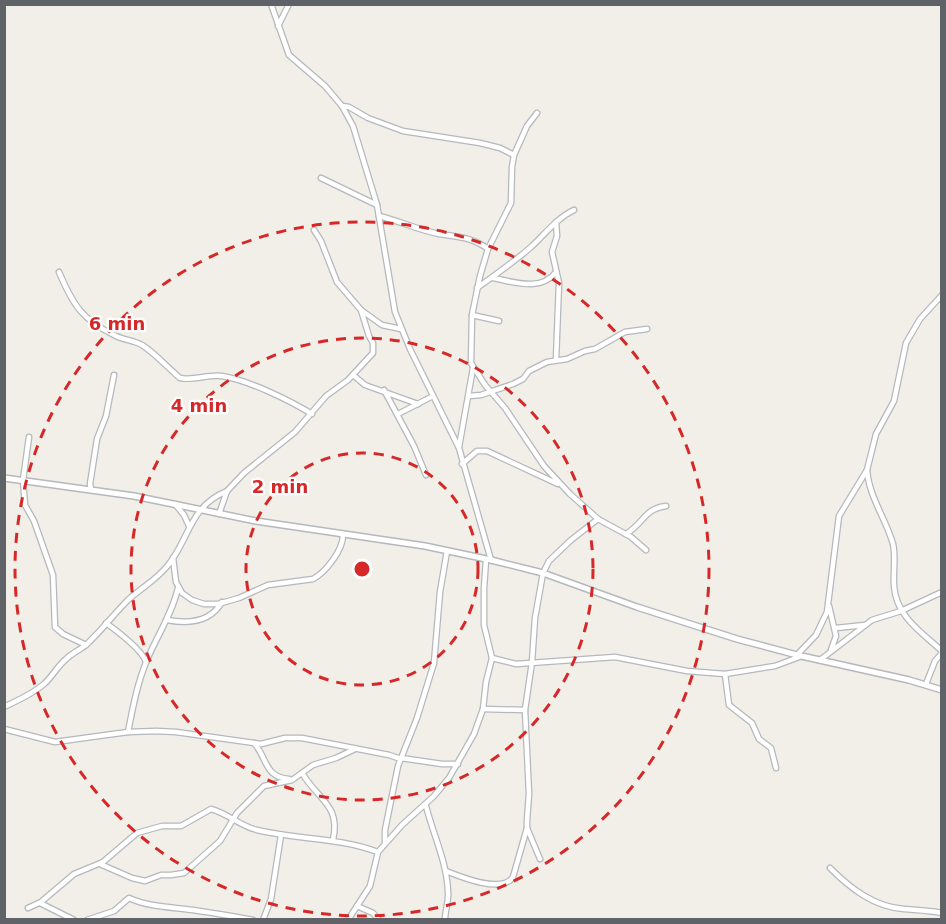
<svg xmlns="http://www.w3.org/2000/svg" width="946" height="924" viewBox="0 0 946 924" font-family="'DejaVu Sans',sans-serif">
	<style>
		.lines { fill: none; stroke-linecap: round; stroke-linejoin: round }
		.minor-casing { stroke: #b5b8bc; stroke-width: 7 }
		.tertiary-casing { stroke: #b5b8bc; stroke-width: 8 }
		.minor { stroke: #fff; stroke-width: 4.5 }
		.tertiary { stroke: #fff; stroke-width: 5 }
		.ring { fill: none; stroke: #d62828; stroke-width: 3; stroke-dasharray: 10 8 }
		.centre { fill: #d62828; stroke: #fff; stroke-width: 3 }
		.ring-label { font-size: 18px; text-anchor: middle; font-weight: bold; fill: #d62828; stroke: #fff; stroke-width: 4.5; stroke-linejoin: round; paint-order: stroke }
	</style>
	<rect width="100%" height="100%" fill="#f1efe8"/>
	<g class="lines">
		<defs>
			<g id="minor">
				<path d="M 271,4 L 289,55 L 325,86 L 342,106 L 353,126 L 377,205 L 395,312 L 410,349 L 459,448 L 491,560"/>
				<path d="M 278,26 L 289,4"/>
				<path d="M 342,106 L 349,107 L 368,118 L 403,131 L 480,143 L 500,148 L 514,155"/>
				<path d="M 537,113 L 527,126 L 514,155 L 512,167 L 511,203 L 488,249 L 480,276 L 472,315 L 471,363 L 485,385 L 505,408 L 544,466 L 570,494 L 598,519 L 631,537 L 646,550"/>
				<path d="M 321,178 L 377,205"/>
				<path d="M 379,216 C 399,221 419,230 439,234 C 458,237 472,237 488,249"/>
				<path d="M 314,230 L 321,241 L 337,282 L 361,310 L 382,325 L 401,329"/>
				<path d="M 59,272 C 73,305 82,320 116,336 C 124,340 133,340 142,345 C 156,354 167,367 180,378 C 194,381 208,374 222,376 C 248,380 289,400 312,414"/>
				<path d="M 493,278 C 514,282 541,292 556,272"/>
				<path d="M 477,288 C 495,275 514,262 531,247 C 545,234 557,218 574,210"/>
				<path d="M 472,315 L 499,321"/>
				<path d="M 556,360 L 559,283 L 552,252 L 557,236 L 556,222"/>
				<path d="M 353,375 L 365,385 L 418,404"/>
				<path d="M 384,390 L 414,446 L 426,475"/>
				<path d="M 469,396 L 481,395 L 513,384 L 523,379 L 529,371 L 547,362 L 567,359 L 585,351 L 595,349 L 625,332 L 647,329"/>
				<path d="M 398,414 L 433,396"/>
				<path d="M 459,447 L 473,368"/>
				<path d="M 462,464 L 477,451 L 487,451 L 558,484"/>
				<path d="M 867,470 C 869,497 886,519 893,544 C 896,557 893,572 894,586 C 896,616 921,632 942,651"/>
				<path d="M 23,480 L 25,505 L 34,521 L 53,575 L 55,627 L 63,634 L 86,645"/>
				<path d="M 23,480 L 29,437"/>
				<path d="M 91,489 L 90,484 L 97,439 L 106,416 L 114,375"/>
				<path d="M 175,504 L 184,515 L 189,526"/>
				<path d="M 219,514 L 227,491 L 244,473 L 295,432 L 326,396 L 348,380 L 373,353 L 373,343 L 369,336 L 361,310"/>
				<path d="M 626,534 C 645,522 644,509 666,506"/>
				<path d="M 173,558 L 176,582 L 182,593 L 192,600 L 204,604 L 218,604 L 239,598 L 268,585 L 313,579 C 326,572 343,550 343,535"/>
				<path d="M 829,606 L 836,636 L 831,650"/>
				<path d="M 167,620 C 188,624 210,623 222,602"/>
				<path d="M 106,623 C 117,631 142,650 146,662"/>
				<path d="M 836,628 L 865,625"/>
				<path d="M 797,655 L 816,635 L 827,612 L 839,516 L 867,470 L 876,434 L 894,401 L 906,343 L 920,319 L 942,295"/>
				<path d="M 492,658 L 516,664 L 615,657 L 687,671 L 725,674 L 775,666 L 799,657"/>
				<path d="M 820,660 L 872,620 L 901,611 L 942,592"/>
				<path d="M 725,674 L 729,705 L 752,723 L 759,739 L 771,748 L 776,768"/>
				<path d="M 926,684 L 935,661 L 942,653"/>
				<path d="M 4,707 C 18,700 33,694 44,684 C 52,677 57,667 65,660 C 72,653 80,650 87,644 C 102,630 114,614 128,600 C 141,588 158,579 169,564 C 190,537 190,506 227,491"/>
				<path d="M 483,709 L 525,710"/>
				<path d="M 4,729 L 55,742 L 128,732 L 156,731 L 176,732 L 261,744 L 285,738 L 302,738 L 389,755 L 401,759"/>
				<path d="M 128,732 C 133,707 137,684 147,660 C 157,636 172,614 178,588"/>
				<path d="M 254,743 C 268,759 264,777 289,779"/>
				<path d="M 401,758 L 442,764 L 458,764"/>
				<path d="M 302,773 C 318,800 341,805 333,840"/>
				<path d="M 426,806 C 433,834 447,862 448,892 C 449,901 445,910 445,920"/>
				<path d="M 385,842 L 385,830 L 398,766 L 417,718 L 434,663 L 440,592 L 447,551"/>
				<path d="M 540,859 L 527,828 L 527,820 L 529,794 L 525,710 L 532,662 L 535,618 L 543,573 L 549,561 L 571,540 L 598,519"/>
				<path d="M 100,864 L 132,878 L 145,881 L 161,875 L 171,875 L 184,873 L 220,841 L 237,813 L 264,786 L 292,780 L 313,765 L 336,758 L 355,749"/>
				<path d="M 830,868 C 850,888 874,907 904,909 C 916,910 929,910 942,913"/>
				<path d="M 446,871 C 461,877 502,894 513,877 L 527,828"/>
				<path d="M 40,903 L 74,920"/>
				<path d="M 357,906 L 373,913 L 379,920"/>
				<path d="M 28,908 L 41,902 L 74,874 L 103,862 L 137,833 L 162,826 L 181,826 L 211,809 C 227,813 240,826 257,830 C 298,840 338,837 378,852"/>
				<path d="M 87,920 L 114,911 L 129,898 C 149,907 170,907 193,910 C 213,913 233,916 253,920"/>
				<path d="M 263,920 L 271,899 L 281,835"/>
				<path d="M 348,920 L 370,886 L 378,852 L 402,825 L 434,796 L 449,778 L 474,734 L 483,709 L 486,682 L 492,658 L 484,625 L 484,588 L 486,560"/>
			</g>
			<path id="tertiary" d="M 4,478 L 134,496 L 256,521 L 425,546 L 491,560 L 543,573 L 637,607 L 737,639 L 797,655 L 909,680 L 942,690"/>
		</defs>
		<use href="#minor" class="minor-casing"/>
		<use href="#tertiary" class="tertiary-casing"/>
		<use href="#minor" class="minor"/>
		<use href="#tertiary" class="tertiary"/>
	</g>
	<g class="ring">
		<circle cx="362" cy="569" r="116"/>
		<circle cx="362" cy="569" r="231"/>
		<circle cx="362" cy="569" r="347"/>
	</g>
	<circle cx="362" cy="569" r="9" class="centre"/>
	<g class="ring-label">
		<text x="117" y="330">6 min</text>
		<text x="199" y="412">4 min</text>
		<text x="280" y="493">2 min</text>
	</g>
	<rect width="946" height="924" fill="none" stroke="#5f6368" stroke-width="12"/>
</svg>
